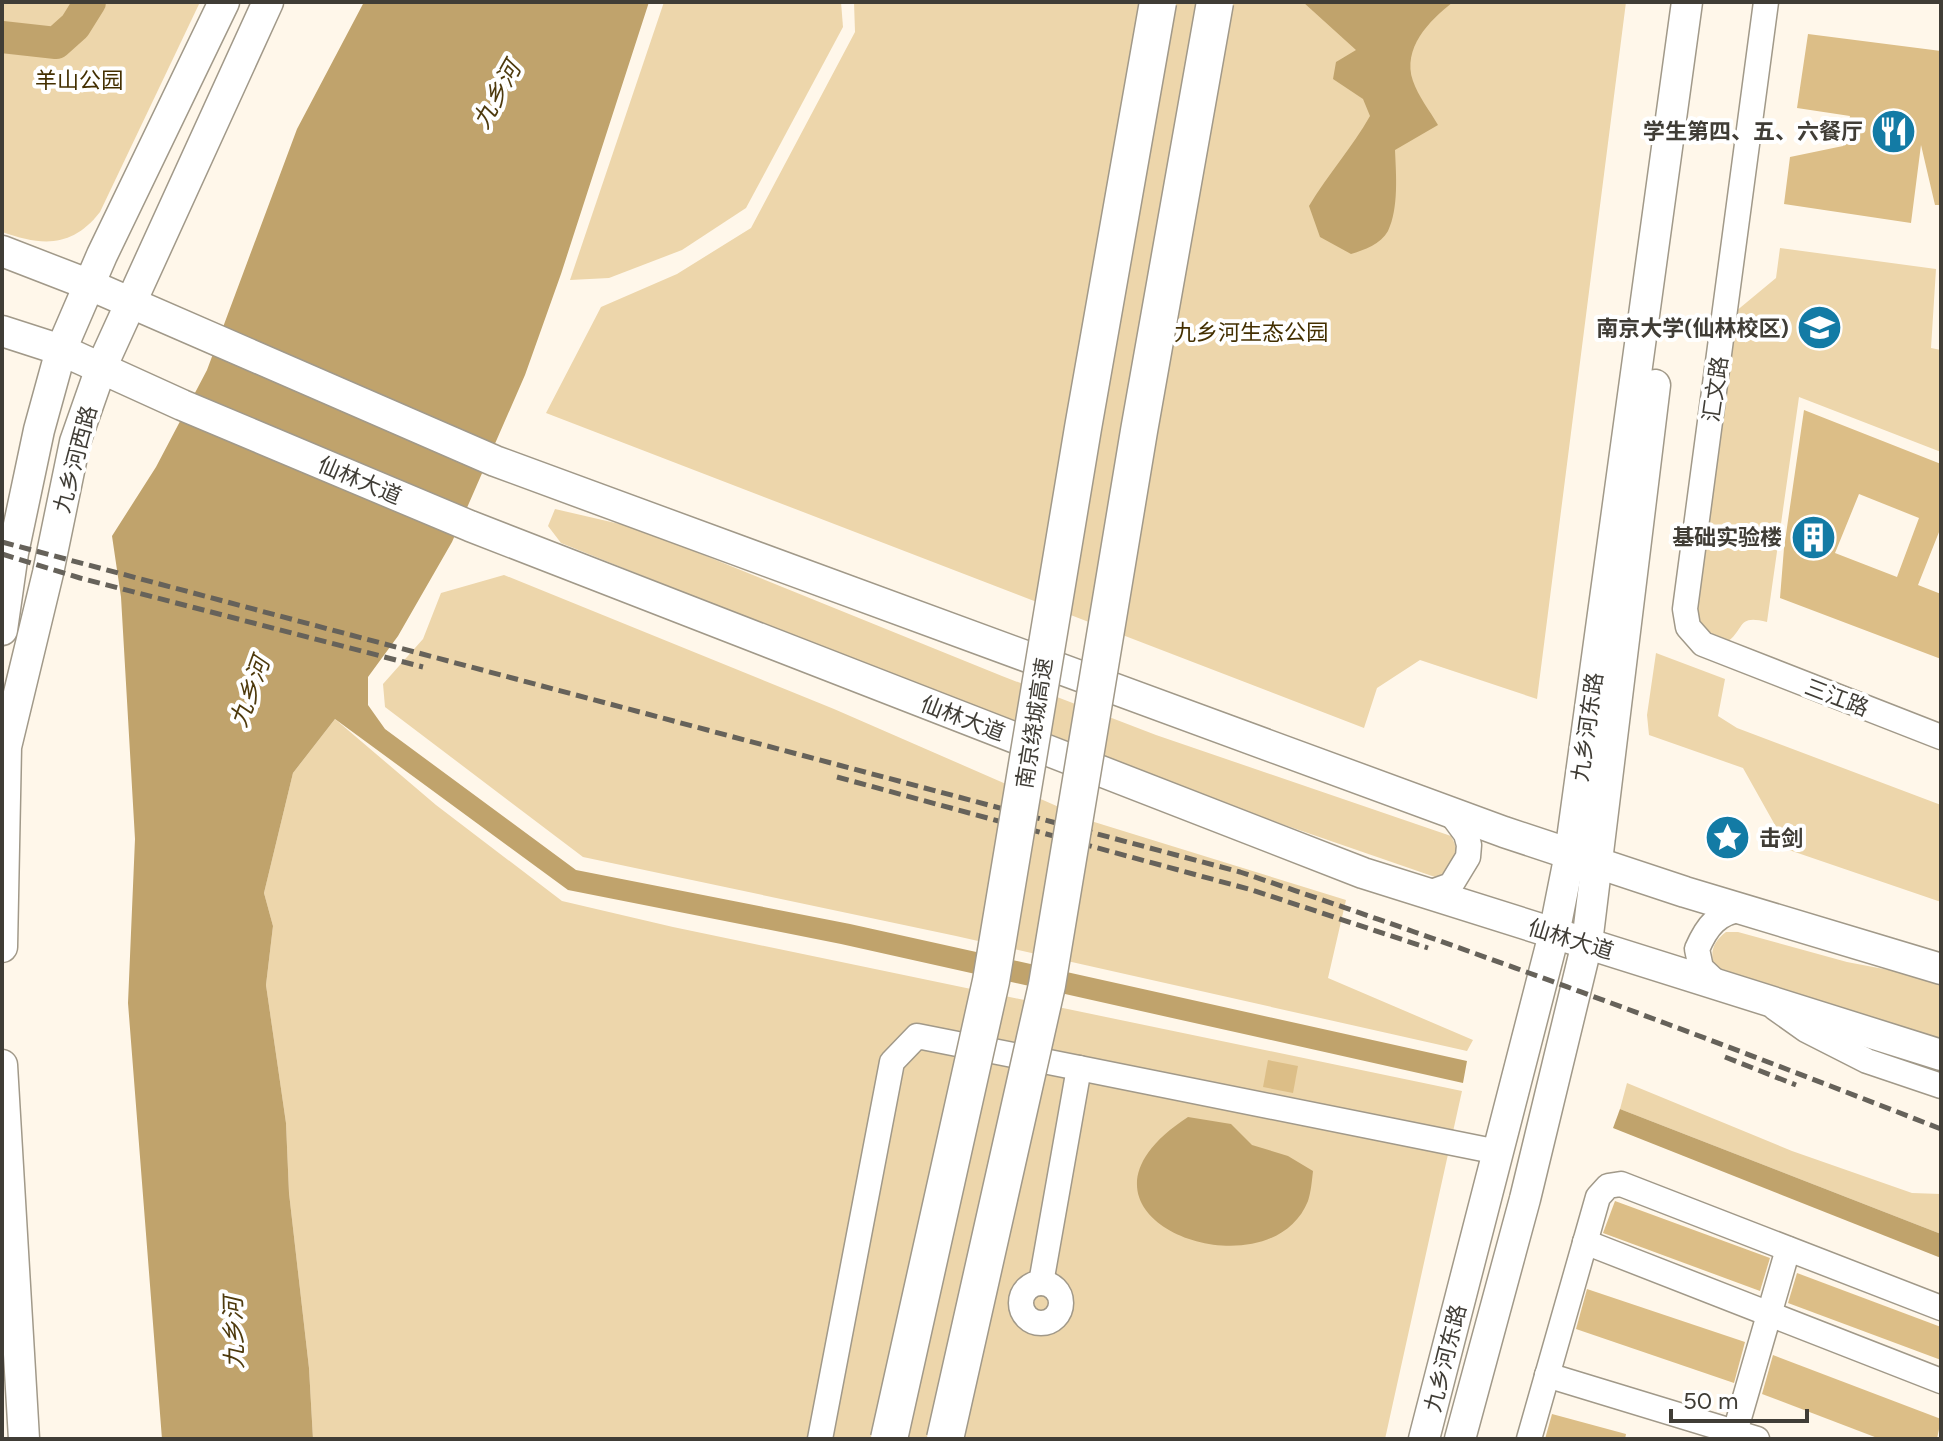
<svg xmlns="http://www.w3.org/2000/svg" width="1943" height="1441" viewBox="0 0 1943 1441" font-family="Figtree,'Noto Sans SC',sans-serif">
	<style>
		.green { fill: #edd6ab }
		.water { fill: #c0a36c }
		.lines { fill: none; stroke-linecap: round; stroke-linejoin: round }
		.river { stroke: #c0a36c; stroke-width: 32 }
		.building { fill: #dcbe87; fill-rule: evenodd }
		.minor-casing { stroke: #a19989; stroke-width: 27 }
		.major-casing { stroke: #a19989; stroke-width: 33 }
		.minor { stroke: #fff; stroke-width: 24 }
		.major { stroke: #fff; stroke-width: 30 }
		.rail { stroke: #66625a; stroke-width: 5; stroke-dasharray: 12 6; stroke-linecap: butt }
		.highway-bridge-casing { stroke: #a19989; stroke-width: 39; stroke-linecap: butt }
		.highway-bridge { stroke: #fff; stroke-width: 36 }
		.labels { text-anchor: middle; stroke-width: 8; stroke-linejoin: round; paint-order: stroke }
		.park-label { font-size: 22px; fill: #432f00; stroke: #fff }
		.poi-label { font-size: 22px; font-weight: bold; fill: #403d36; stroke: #fff; text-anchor: end }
		.street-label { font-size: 22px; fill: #403d36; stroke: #fff }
		.water-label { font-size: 24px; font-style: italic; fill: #4e3a0d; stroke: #fff }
	</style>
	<rect width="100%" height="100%" fill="#fff7ea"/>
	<g class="green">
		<path d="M 2,2 L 200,2 L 100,212 C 72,248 42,246 2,232 Z"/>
		<path d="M 664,2 L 841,2 L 843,27 L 746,208 L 682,250 L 609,278 L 570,280 Z"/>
		<path d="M 854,2 L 1626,2 L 1537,699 L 1420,660 L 1377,688 L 1364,728 L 546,413 L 601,307 L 677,274 L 751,228 L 855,32 Z"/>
		<path d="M 1780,248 L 1936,269 L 1931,348 L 1941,350 L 1941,452 L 1799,397 L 1767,622 C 1736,614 1746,629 1726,643 L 1705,632 L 1695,618 L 1735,312 L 1776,278 Z"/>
		<path d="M 555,509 L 637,528 L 1002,676 L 1156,735 L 1451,836 C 1463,858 1457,869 1435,877 L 1142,776 L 561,543 L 548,526 Z"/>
		<path d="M 504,575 L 834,709 L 1091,821 L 1346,900 L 1328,978 L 1473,1040 L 1467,1051 L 956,936 L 583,857 L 385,707 L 383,684 L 423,639 L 441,593 Z"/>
		<path d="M 1656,653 L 1725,679 L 1718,716 L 1737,728 L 1941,805 L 1941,902 L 1789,850 L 1743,768 L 1649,735 L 1647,715 Z"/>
		<path d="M 335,719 L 436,805 L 562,901 L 673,927 L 1462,1091 L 1385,1439 L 313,1439 L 309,1368 L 289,1193 L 286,1123 L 266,985 L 273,926 L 264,893 L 293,773 Z"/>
		<path d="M 1726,932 L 1738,932 L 1847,962 L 1941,980 L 1941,1040 L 1715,969 C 1709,952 1713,942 1726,932 Z"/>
		<path d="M 1627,1083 L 1792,1151 L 1912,1193 L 1941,1194 L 1941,1234 L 1620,1109 Z"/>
	</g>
	<g class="water">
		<path d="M 364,2 L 649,2 L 561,274 L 525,375 L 452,542 L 398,636 L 368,677 L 368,705 L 385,729 L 576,870 L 850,924 L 1467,1061 L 1463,1083 L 841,944 L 568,890 L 335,719 L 293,773 L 264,893 L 273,926 L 266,985 L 286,1123 L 289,1193 L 309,1368 L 313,1439 L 162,1439 L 128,1003 L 135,839 L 121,597 L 112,536 L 156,467 L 207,370 L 297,129 Z"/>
		<path d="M 1303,2 L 1453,2 C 1429,21 1402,48 1413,81 C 1418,96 1430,111 1438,125 L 1395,150 C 1396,174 1399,208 1388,231 C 1381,244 1364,250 1351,254 L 1320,237 L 1309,206 C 1328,174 1352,148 1370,116 L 1363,99 L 1333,79 L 1336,62 L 1356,50 Z"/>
		<path d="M 1620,1109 L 1941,1234 L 1941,1258 L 1613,1128 Z"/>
		<path d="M 1188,1117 L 1231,1124 L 1252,1145 L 1288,1156 L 1313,1171 C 1312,1180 1311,1192 1308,1201 C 1268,1301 1036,1216 1188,1117 Z"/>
	</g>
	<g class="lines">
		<path class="river" d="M 2,37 L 56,43 L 75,26 L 90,2"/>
	</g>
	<g class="building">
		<path d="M 1808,34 L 1941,51 L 1941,205 L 1935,205 L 1921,145 L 1911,223 L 1784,204 L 1790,157 L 1843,146 L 1850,116 L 1797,108 Z"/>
		<path d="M 1804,410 L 1941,464 L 1941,527 L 1918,585 L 1941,594 L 1941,659 L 1780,598 L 1784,548 ZM 1859,494 L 1919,518 L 1897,577 L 1835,553 Z"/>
		<path d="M 1268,1060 L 1298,1066 L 1293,1093 L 1263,1087 Z"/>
		<path d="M 1615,1201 L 1770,1258 L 1760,1291 L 1603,1233 Z"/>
		<path d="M 1797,1273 L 1941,1327 L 1941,1360 L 1788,1303 Z"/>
		<path d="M 1587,1289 L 1745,1342 L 1734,1383 L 1576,1329 Z"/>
		<path d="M 1773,1355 L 1941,1419 L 1937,1439 L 1880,1439 L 1762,1394 Z"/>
		<path d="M 1552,1414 L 1626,1434 L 1625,1439 L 1545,1439 Z"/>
	</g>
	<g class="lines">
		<defs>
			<g id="minor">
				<path d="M 1766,2 L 1685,609 L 1688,627 L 1703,644 L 1941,737"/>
				<path d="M 1426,894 L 1451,885 L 1468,857 L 1469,845 L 1466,834 L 1449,811"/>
				<path d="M 1719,985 L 1701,968 L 1697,949 C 1707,926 1717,913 1743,909"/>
				<path d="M 1775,1008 L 1806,1030 L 1867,1061 L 1941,1086"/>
				<path d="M 1585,1242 L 1941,1381"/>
				<path d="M 1041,1283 L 1079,1068 L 1498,1152"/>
				<circle cx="1041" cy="1303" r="20"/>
				<path d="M 1547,1375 L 1757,1439"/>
				<path d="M 1735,1432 L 1788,1249"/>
				<path d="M 820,1439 L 892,1062 L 917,1036 L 1079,1068"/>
				<path d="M 1529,1439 L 1598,1197 L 1608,1186 L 1621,1184 L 1941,1308"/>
			</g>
			<g id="major">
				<path d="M 2,251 L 90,285 L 495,461 L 1504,832 L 1685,892 L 1941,969"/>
				<path d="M 2,331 L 61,350 L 182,405 L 470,526 L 1363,873 L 1941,1055"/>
				<path d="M 2,630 L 13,553 L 39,430 L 61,350 L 102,255 L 224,2"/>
				<path d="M 2,947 L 6,747 L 48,573 L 75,442 L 101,368 L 268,2"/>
				<path d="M 2,1065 L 24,1439"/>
				<path d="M 1424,1439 L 1554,934 L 1570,854 L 1687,2"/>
				<path d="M 1460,1439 L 1525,1199 L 1587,943 L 1655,385"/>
			</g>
		</defs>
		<use href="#minor" class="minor-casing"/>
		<use href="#major" class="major-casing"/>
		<use href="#minor" class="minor"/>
		<use href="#major" class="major"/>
		<g class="rail">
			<path d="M 2,542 L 1240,872 C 1476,951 1709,1038 1941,1129"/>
			<path d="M 2,554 L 80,578 L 423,667"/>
			<path d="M 837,777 L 1252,890 L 1428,948"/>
			<path d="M 1725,1057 L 1796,1085"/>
		</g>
		<defs>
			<g id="highway-bridge">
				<path d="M 889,1439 L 991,981 L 1083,428 L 1158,2"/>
				<path d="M 945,1439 L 1047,985 L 1139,431 L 1215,2"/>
			</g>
		</defs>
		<use href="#highway-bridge" class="highway-bridge-casing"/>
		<use href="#highway-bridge" class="highway-bridge"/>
	</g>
	<defs>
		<symbol id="restaurant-disc" viewBox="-11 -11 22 22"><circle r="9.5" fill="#137ba5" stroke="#fff"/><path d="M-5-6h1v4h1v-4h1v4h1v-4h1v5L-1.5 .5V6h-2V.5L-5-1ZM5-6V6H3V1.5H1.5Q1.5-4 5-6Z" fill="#fff"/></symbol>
		<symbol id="university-disc" viewBox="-11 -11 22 22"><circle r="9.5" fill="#137ba5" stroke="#fff"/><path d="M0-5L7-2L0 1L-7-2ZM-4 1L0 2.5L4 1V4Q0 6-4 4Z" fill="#fff"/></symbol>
		<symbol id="building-disc" viewBox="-11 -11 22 22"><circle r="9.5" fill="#137ba5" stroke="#fff"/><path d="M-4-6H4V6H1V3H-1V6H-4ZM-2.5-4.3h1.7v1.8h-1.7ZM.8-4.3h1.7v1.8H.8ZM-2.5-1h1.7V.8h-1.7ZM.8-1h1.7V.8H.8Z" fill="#fff"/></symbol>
		<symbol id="sight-disc" viewBox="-11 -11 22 22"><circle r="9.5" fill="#137ba5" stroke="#fff"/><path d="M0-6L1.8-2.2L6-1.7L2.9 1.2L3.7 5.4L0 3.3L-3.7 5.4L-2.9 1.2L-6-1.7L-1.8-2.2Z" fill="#fff"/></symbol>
	</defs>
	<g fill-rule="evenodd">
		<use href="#restaurant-disc" x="1868" y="106" width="51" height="51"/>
		<use href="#university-disc" x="1794" y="302" width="51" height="51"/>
		<use href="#building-disc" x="1788" y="512" width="51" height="51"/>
		<use href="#sight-disc" x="1702" y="812" width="51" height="51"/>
	</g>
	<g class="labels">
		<g class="park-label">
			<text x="79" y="88">羊山公园</text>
			<text x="1251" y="340">九乡河生态公园</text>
		</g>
		<g class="poi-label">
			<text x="1863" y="139">学生第四、五、六餐厅</text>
			<text x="1789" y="336">南京大学(仙林校区)</text>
			<text x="1782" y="545">基础实验楼</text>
			<text x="1759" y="846" text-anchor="start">击剑</text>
		</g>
		<g class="street-label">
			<text transform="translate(1715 389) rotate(-82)" y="8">汇文路</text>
			<text transform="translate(75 459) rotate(-75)" y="8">九乡河西路</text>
			<text transform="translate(360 480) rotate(23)" y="8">仙林大道</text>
			<text transform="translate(1837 697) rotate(21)" y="8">三江路</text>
			<text transform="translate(963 718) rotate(21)" y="8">仙林大道</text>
			<text transform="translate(1034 723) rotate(-81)" y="8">南京绕城高速</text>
			<text transform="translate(1587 727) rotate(-82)" y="8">九乡河东路</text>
			<text transform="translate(1571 939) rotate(17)" y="8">仙林大道</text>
			<text transform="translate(1445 1358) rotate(-76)" y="8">九乡河东路</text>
		</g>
		<g class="water-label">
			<text transform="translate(497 95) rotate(-61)" y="8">九乡河</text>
			<text transform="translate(250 692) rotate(-70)" y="8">九乡河</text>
			<text transform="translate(234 1333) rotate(-91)" y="8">九乡河</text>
		</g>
	</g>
	<rect width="1943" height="1441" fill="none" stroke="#403d36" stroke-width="8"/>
	<path d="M1671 1409v12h136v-12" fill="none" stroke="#403d36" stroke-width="4"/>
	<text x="1683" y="1409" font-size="24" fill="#403d36" stroke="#ffffff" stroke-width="6" paint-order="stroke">50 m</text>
</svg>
